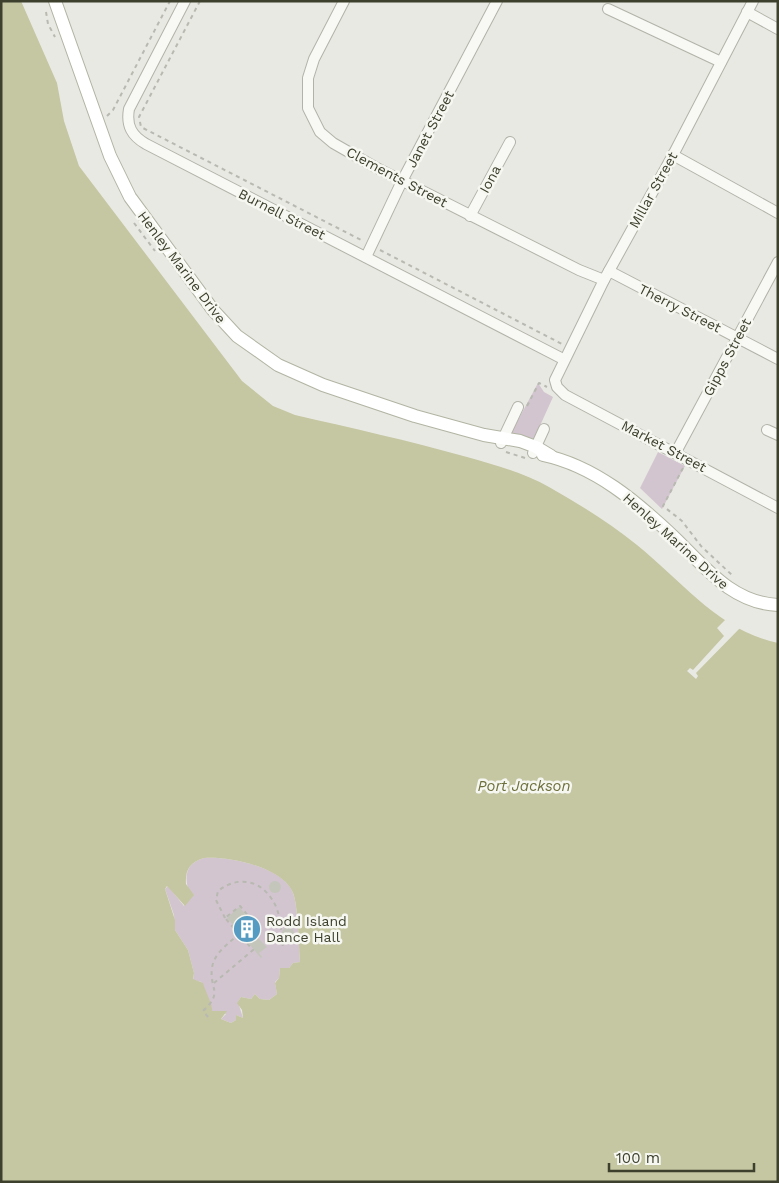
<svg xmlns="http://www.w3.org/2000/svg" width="779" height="1183" viewBox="0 0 779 1183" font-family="'Work Sans',sans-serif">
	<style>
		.green { fill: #d2c5cf }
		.water { fill: #c5c6a2; fill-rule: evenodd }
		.pier { fill: #e9e9e3 }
		.building { fill: #c4c6bb }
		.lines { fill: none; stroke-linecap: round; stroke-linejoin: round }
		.minor-casing { stroke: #b2b3a8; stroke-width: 12 }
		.major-casing { stroke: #b2b4a3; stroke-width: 14 }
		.path { stroke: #b8b9b1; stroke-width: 2; stroke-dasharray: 4 4; stroke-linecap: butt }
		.minor { stroke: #f8f8f5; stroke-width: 10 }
		.major { stroke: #fff; stroke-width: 12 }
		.labels { text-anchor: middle; stroke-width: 5; stroke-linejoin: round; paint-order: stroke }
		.street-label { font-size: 14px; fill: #3d402c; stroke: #f7f7f2 }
		.poi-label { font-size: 14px; fill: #3d402c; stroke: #f7f7f2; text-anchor: start }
		.water-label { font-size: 15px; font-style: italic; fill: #6d703b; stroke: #f7f7f2 }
	</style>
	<rect width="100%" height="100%" fill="#e9e9e3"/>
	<g class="green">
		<path d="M 538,383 L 544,392 L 553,397 L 534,439 L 510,435 Z"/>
		<path d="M 658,452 L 685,466 L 662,509 L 640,488 Z"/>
		<path d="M 204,858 C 228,856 284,867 293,893 C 298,906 299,946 300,962 L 293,963 L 289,968 L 280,968 L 279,978 L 275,982 L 277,994 L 269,1000 L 260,999 L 255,994 L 251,999 L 241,997 L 238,1002 L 243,1018 L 236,1015 L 236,1020 L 231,1023 L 221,1019 L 226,1014 L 212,1011 L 201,982 L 193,980 L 194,973 L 188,950 L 175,930 L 174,915 L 165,889 L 168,886 L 184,906 L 191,897 C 184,880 183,864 204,858 Z"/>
	</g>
	<path class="water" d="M 1,1 L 21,1 L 57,83 L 64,121 L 79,166 L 242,381 L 273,406 L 295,415 C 352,428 410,441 467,457 C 495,465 524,473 549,487 C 579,504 610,523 637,545 C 683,582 718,630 778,643 L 778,1182 L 1,1182 ZM 204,858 C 228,856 283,867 293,893 C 298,905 299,946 300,962 L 293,963 L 289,968 L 280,968 L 279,978 L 275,983 L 277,994 L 269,1000 L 260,999 L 255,994 L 251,999 L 241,997 L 237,1003 L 242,1010 L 243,1018 L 236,1015 L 236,1020 L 231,1023 L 221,1019 L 227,1011 L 212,1011 C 213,1005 205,991 203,983 L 193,979 L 194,973 L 188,950 L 175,930 L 175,920 L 165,889 L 167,886 L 185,906 L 194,895 L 186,884 C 185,870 190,862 204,858 Z"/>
	<path class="pier" d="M 726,619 L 741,627 L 696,673 L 698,676 L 696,679 L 687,671 L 690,668 L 693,670 L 724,636 L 717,628 Z"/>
	<g class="building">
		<circle cx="275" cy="887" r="6"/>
		<path d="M 239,907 L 261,932 L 256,936 L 267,947 L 259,953 L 262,957 L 261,958 L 227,918 Z"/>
		<circle cx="288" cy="933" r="6"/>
	</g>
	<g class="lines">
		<defs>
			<g id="minor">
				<path d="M 185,1 L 129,109 C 126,126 132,136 146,144 L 563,359"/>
				<path d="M 344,1 L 314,59 L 308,78 L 308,108 L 320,132 L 333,143 L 375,167 L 579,270 L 604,280"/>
				<path d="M 753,1 L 673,155 L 604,280 L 555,380 L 557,387 L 565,395 L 778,508"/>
				<path d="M 608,9 L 721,62"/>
				<path d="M 747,12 L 778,29"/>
				<path d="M 673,155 L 778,213"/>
				<path d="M 470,216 L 510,142"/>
				<path d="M 366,257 L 402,181 L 497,1"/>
				<path d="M 609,271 L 778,359"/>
				<path d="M 767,430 L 778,435"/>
				<path d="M 501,443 L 518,407"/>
				<path d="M 676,452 L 778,262"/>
				<path d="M 533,453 L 544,429"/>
			</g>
			<g id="major">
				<path d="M 55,1 L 110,156 L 130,197 L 213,310 L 237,336 L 278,365 L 323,385 L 415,416 L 484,435 L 520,441 L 536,447 L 551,456"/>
				<path d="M 543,455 C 595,466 637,502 675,538 C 705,567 732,603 778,605"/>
			</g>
		</defs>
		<use href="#minor" class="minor-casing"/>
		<use href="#major" class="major-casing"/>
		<g class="path">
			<path d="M 200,1 L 139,117 L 141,127 L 363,241"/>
			<path d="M 46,12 L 48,24 L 55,37"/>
			<path d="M 107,116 L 113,110 L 170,1"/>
			<path d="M 134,223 L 155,251"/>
			<path d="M 380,250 L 562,344"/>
			<path d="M 527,406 L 539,383 L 547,387"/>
			<path d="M 506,452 L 525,458"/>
			<path d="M 683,468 L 663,506 L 682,521 L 701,546 L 733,576"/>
			<path d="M 225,918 L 216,900 L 218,891 C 241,873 266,882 277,909 C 281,921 281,935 283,947"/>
			<path d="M 214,983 L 253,950 L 225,918 L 240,906 L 261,931"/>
			<path d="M 208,1017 L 203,1011 C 224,992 209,989 212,968 C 214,953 228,944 239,934"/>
		</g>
		<use href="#minor" class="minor"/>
		<use href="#major" class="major"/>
	</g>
	<defs>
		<symbol id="building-disc" viewBox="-11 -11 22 22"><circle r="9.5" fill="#569bc1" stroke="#f7f7f2"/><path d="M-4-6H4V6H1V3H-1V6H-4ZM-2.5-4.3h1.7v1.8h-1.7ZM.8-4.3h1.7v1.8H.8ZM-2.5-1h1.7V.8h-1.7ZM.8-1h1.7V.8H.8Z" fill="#fff"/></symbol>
	</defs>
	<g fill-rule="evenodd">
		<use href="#building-disc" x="231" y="913" width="32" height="32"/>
	</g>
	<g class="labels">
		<g class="street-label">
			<text transform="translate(430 129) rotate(-62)" y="5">Janet Street</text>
			<text transform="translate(397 177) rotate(28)" y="5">Clements Street</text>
			<text transform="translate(490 179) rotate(-62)" y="5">Iona</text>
			<text transform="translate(653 190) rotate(-61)" y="5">Millar Street</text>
			<text transform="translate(282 214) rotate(27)" y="5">Burnell Street</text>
			<text transform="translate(182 267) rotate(53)" y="5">Henley Marine Drive</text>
			<text transform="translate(680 308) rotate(27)" y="5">Therry Street</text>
			<text transform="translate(727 357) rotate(-62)" y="5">Gipps Street</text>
			<text transform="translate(664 446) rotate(28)" y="5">Market Street</text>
			<text transform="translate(676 541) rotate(42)" y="5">Henley Marine Drive</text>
		</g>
		<g class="poi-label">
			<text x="266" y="926">Rodd Island<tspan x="266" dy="16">Dance Hall</tspan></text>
		</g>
		<g class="water-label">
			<text x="524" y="791">Port Jackson</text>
		</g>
	</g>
	<rect width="779" height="1183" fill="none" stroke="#3d402c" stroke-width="5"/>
	<path d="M609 1163v8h145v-8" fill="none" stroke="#3d402c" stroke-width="2.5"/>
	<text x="616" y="1163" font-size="15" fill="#3d402c" stroke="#f7f7f2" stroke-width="4" paint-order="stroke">100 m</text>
</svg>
